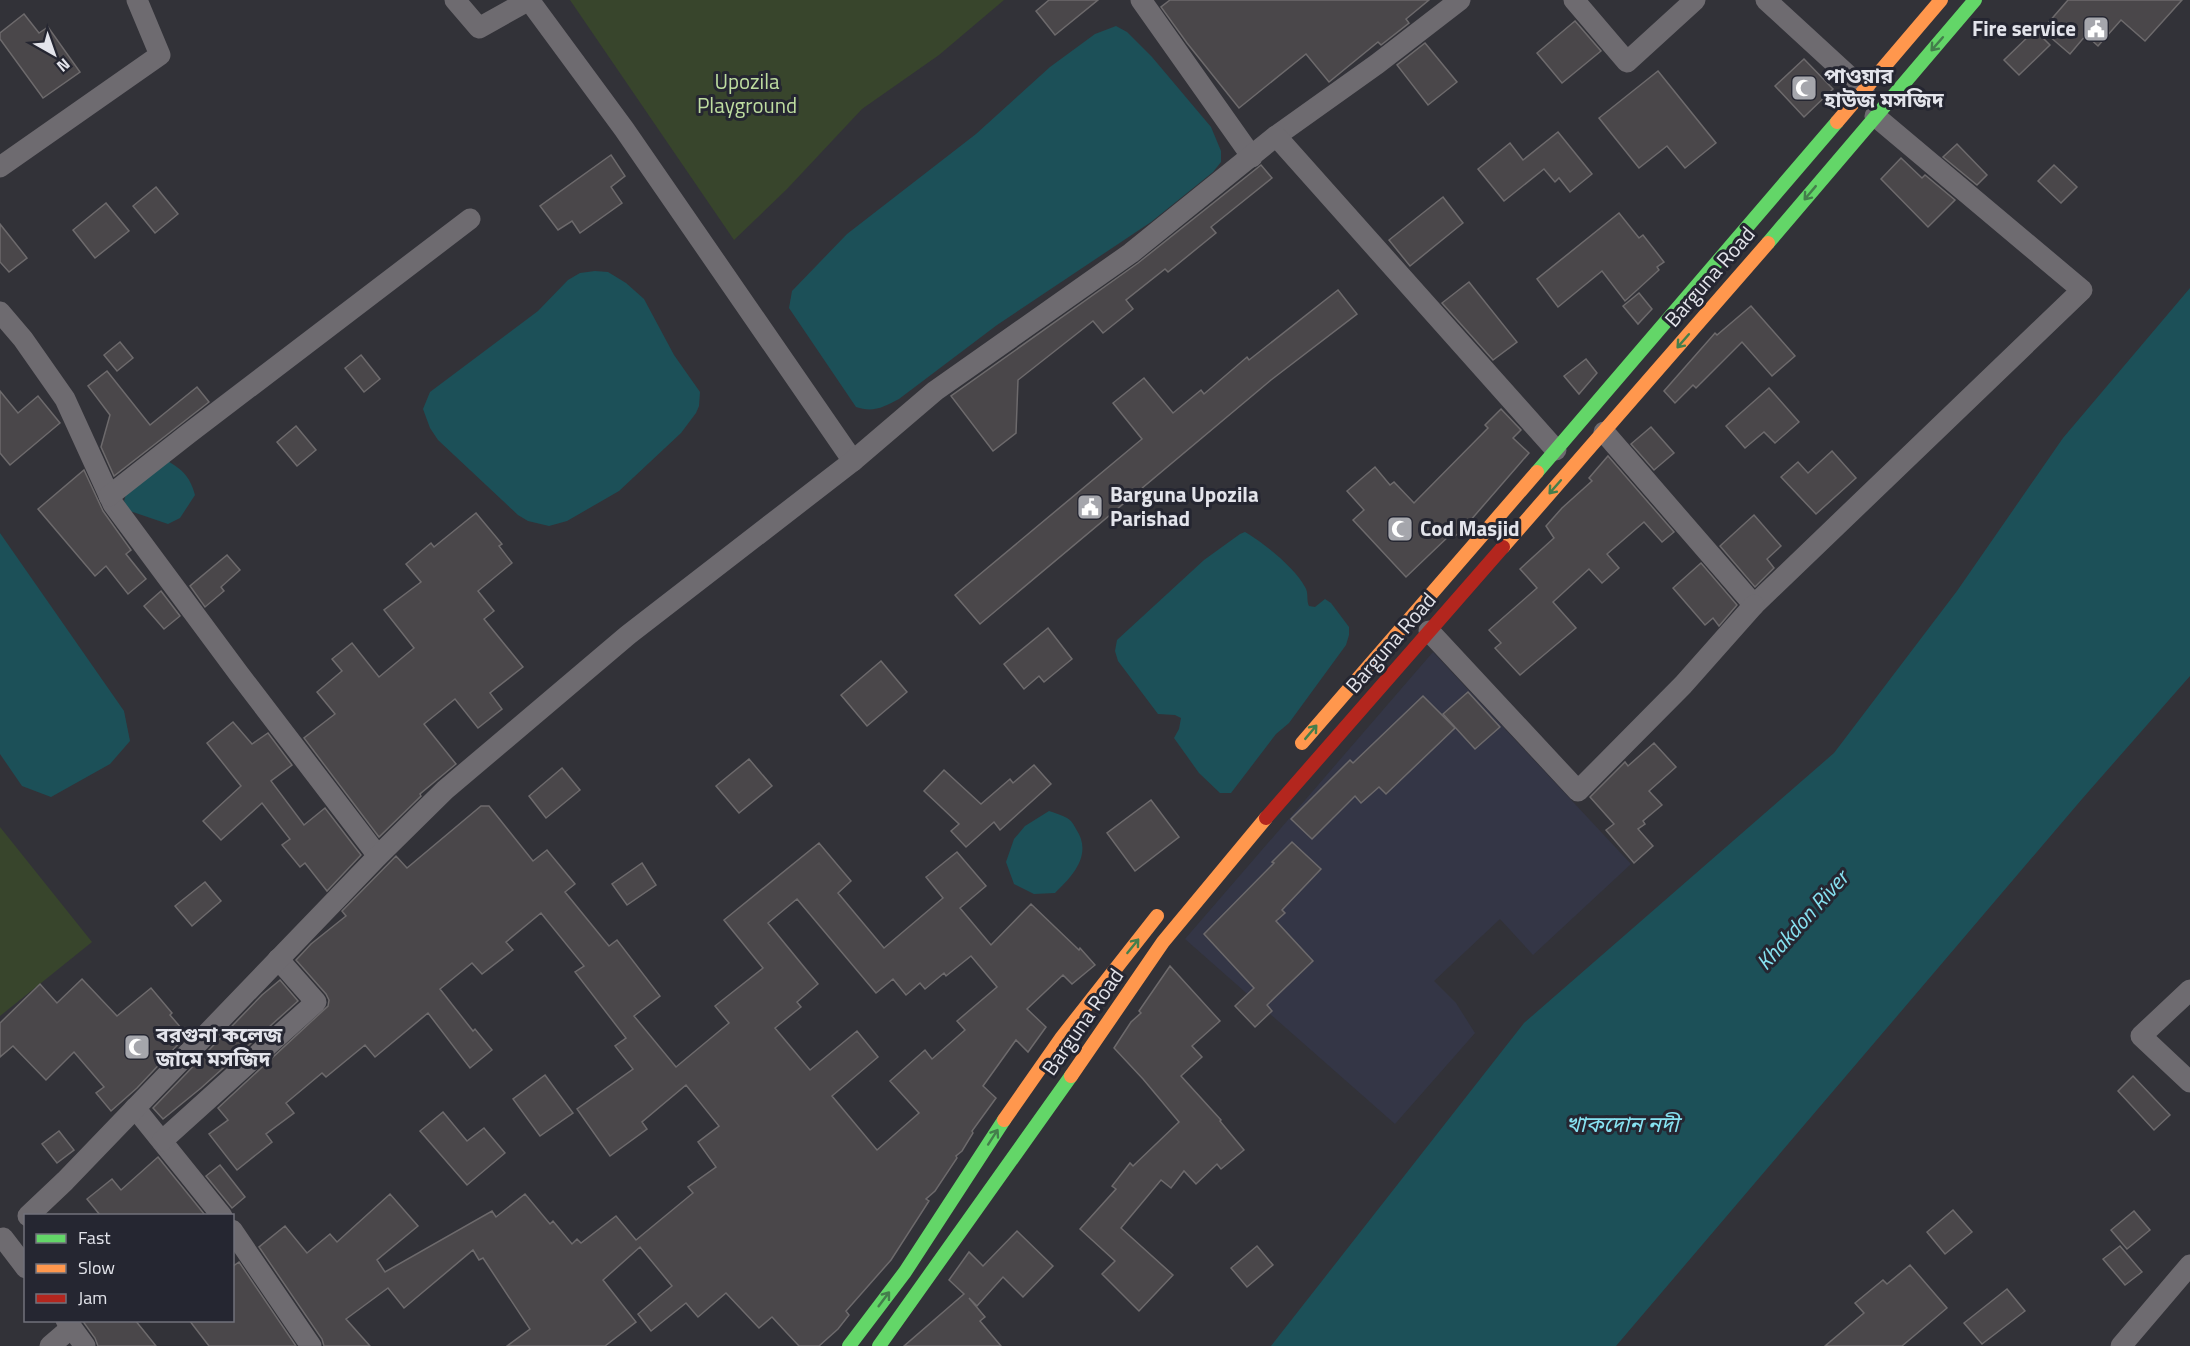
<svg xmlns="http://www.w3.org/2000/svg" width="2190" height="1346" viewBox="0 0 2190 1346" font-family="'Titillium Web','Noto Sans Bengali',sans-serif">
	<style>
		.built { fill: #343646 }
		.green { fill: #38452c }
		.water { fill: #1c5058 }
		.building { fill: #4a474a; stroke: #6d6a6c; stroke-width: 1.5; fill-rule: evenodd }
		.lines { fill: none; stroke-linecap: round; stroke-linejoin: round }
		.street { stroke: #6e6b70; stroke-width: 21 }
		.fast { stroke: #63d668; stroke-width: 14 }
		.slow { stroke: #ff974d; stroke-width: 14 }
		.jam { stroke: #b3261e; stroke-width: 14 }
		.oneway { stroke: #447e4c }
		.labels { text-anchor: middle; stroke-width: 6; stroke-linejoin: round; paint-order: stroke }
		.poi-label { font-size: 21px; font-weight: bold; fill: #e3e4eb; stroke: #252631; text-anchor: start }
		.park-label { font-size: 21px; fill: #bedda0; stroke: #252631 }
		.street-label { font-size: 21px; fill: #e3e4eb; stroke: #252631 }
		.water-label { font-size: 22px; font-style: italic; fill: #87e2f1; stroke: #252631 }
	</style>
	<rect width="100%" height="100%" fill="#323238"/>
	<path class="built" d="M 1433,652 L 1631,864 L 1533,955 L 1500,919 L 1434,981 L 1456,1003 L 1475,1033 L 1395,1124 L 1185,939 Z"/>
	<g class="green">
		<path d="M 570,0 L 1004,0 L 939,55 L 862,109 L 787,189 L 734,240 Z"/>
		<path d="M 0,827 L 92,942 L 0,1016 Z"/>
	</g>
	<g class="water">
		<path d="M 1116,26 L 1127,32 L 1152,57 L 1211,127 L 1221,151 L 1221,162 L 1213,172 L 1151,222 L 997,325 L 899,399 C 884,407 873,413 856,407 L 789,308 L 792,291 L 847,234 L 976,134 L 1050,67 L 1095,34 Z"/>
		<path d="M 595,271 L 608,272 L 626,283 L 644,299 L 674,355 L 700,392 L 699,406 L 696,413 L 681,433 L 619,491 L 567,521 L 549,526 L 528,521 L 518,515 L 438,440 L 430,428 L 423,409 L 430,392 L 538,311 L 568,280 L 580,273 Z"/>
		<path d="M 2190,288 L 2190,676 L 2082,799 L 1616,1346 L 1271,1346 L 1524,1023 L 1834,753 L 1957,591 L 2063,438 Z"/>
		<path d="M 163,458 C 181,469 189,474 195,495 L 180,518 L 168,524 L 130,511 L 124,501 L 128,487 Z"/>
		<path d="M 1245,532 C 1264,543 1295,568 1305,587 C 1309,593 1306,600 1309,606 L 1315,607 L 1325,599 L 1331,603 L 1349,627 L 1349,635 L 1346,645 L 1289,723 L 1276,734 L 1231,793 L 1220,793 L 1199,773 L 1174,738 L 1179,729 L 1181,718 L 1175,715 L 1158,714 L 1118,661 L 1115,651 L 1117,640 L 1204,560 L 1240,534 Z"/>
		<path d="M 0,533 L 124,711 L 130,741 L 110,764 L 51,797 L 22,786 L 0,754 Z"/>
		<path d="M 1049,811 C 1055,813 1062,815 1067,818 C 1071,820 1074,825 1076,829 C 1093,854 1073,876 1055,893 L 1034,894 L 1014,884 L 1006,862 L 1014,839 L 1025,826 Z"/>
	</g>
	<g class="building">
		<path d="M 1049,0 L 1098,0 L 1055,35 L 1036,11 Z"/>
		<path d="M 1170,0 L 1429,0 L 1406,19 L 1409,23 L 1381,45 L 1378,42 L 1329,82 L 1306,54 L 1239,108 L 1187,43 L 1161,7 Z"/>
		<path d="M 2068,0 L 2182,0 L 2145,41 L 2121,20 L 2098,46 L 2086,35 L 2070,54 L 2042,30 Z"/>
		<path d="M 24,14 L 39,33 L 48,27 L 80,72 L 43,98 L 0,39 L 0,33 Z"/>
		<path d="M 1575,21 L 1601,51 L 1562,83 L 1537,53 Z"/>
		<path d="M 2035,30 L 2050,45 L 2019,75 L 2004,60 Z"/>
		<path d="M 1425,43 L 1457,82 L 1428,105 L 1397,65 Z"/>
		<path d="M 1804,59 L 1833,89 L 1804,117 L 1775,86 Z"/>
		<path d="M 1658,71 L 1716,143 L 1685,168 L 1667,146 L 1639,168 L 1599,118 Z"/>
		<path d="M 1558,132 L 1592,174 L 1570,192 L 1559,178 L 1555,182 L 1544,169 L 1504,201 L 1478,169 L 1510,143 L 1523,160 Z"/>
		<path d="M 1957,144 L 1987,175 L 1977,185 L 1943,157 Z"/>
		<path d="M 611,155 L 625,176 L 611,187 L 622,203 L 580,233 L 572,221 L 558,230 L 540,206 Z"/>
		<path d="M 1901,158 L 1922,178 L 1925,175 L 1955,200 L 1928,227 L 1881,179 Z"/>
		<path d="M 1261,165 L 1272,178 L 1211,227 L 1216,233 L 1168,272 L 1165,269 L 1126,300 L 1133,309 L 1103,333 L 1093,321 L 1018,380 L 1016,433 L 993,451 L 951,396 L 1138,263 Z"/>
		<path d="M 2054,165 L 2077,187 L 2061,203 L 2038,181 Z"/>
		<path d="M 156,187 L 178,214 L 155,233 L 133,206 Z"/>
		<path d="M 1443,197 L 1463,223 L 1410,266 L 1389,240 Z"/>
		<path d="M 106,203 L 129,231 L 95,258 L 73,230 Z"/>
		<path d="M 1619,213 L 1639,238 L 1643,235 L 1664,262 L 1657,267 L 1659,270 L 1625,301 L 1602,271 L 1558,307 L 1537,279 Z"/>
		<path d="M 0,224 L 27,258 L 9,272 L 0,262 Z"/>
		<path d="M 1469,282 L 1517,342 L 1493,360 L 1442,303 Z"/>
		<path d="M 1338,290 L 1357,314 L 1271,380 L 980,624 L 955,595 L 1142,439 L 1113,403 L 1144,378 L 1173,413 L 1201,390 L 1204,394 L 1247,357 L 1249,360 Z"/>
		<path d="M 1639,293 L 1652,309 L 1638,324 L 1623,306 Z"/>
		<path d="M 1751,306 L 1795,356 L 1772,376 L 1742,342 L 1696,388 L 1693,385 L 1675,403 L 1664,391 L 1715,333 L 1717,335 Z"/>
		<path d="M 120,342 L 133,358 L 117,371 L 104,355 Z"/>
		<path d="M 361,355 L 380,379 L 364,392 L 345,368 Z"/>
		<path d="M 1586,359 L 1597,373 L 1579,394 L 1564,376 Z"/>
		<path d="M 107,371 L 150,425 L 197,387 L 209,402 L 114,476 L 101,447 L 110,415 L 88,386 Z"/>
		<path d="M 1769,388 L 1799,422 L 1775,443 L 1764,432 L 1745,448 L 1726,426 Z"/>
		<path d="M 0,391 L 18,413 L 38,396 L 60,423 L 10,465 L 0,453 Z"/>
		<path d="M 1501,409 L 1521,430 L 1513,438 L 1529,453 L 1463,529 L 1454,537 L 1451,534 L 1406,577 L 1353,520 L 1364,510 L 1347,491 L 1375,467 L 1390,485 L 1394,482 L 1414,503 L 1488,428 L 1485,425 Z"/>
		<path d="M 296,426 L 316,450 L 297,466 L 277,442 Z"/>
		<path d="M 1651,427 L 1674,453 L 1654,470 L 1631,444 Z"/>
		<path d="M 1832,451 L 1856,478 L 1816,514 L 1781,477 L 1798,462 L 1808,473 Z"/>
		<path d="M 1608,456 L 1674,532 L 1662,542 L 1644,522 L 1607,554 L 1619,568 L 1602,583 L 1589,569 L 1553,602 L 1576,628 L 1520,675 L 1495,648 L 1501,643 L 1489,630 L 1537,588 L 1520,569 L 1554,538 L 1546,526 L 1562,508 L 1592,481 L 1589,478 Z"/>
		<path d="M 84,470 L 103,511 L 131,550 L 126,554 L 146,579 L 128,594 L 106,566 L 95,576 L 38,509 Z"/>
		<path d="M 476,513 L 502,544 L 499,546 L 512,563 L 478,591 L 494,611 L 484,619 L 523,667 L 490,693 L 502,709 L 478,728 L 455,699 L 424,724 L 456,764 L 420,794 L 421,796 L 379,837 L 304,738 L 335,714 L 317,692 L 342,671 L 332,659 L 352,643 L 379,677 L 414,648 L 384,610 L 421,582 L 406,564 L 431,543 L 434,547 Z"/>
		<path d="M 1754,515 L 1781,546 L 1767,559 L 1774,568 L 1755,587 L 1720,546 Z"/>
		<path d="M 227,555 L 240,570 L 221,587 L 224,591 L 205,607 L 190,586 Z"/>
		<path d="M 1701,563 L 1737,605 L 1719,626 L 1713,618 L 1705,625 L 1673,588 Z"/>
		<path d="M 161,591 L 180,616 L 164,629 L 144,606 Z"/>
		<path d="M 1048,628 L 1072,659 L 1044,682 L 1039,676 L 1024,689 L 1004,664 Z"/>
		<path d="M 881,661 L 907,692 L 867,726 L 841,695 Z"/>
		<path d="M 1468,692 L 1500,727 L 1475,749 L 1443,714 Z"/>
		<path d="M 1423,696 L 1455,728 L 1386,794 L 1379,787 L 1361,803 L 1355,796 L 1312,839 L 1291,819 L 1350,760 L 1353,763 Z"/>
		<path d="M 233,722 L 252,744 L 268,733 L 292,765 L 271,781 L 304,825 L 325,808 L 361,855 L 327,891 L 305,863 L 300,867 L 282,845 L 290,839 L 262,803 L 221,840 L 203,821 L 241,786 L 207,743 Z"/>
		<path d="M 1654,743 L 1676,767 L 1649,791 L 1662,805 L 1643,821 L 1645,824 L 1638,829 L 1653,846 L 1634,863 L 1606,830 L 1614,824 L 1590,797 L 1625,762 L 1628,766 Z"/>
		<path d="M 749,759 L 772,786 L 739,813 L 716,786 Z"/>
		<path d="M 1034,765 L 1051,784 L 1000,830 L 994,822 L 966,847 L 951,831 L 959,824 L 924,791 L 944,770 L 981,804 L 1010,779 L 1013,783 Z"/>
		<path d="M 562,768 L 580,790 L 546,818 L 529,796 Z"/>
		<path d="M 1151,800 L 1179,837 L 1135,871 L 1107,833 Z"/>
		<path d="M 481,806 L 489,806 L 533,861 L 547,850 L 575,884 L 565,892 L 609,946 L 617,940 L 660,996 L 634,1016 L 676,1067 L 729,1023 L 715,1006 L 763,968 L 724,920 L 819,843 L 851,881 L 838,893 L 884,948 L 943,898 L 926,877 L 957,852 L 986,886 L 960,908 L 991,945 L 1031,904 L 1079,950 L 1080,948 L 1095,965 L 1072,984 L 1063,975 L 1027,1009 L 1046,1027 L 1028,1052 L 1016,1040 L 983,1086 L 996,1098 L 972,1131 L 973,1133 L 962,1151 L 956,1156 L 957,1158 L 935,1191 L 926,1199 L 929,1201 L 891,1260 L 846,1311 L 849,1315 L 838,1329 L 819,1346 L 799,1346 L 772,1317 L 759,1328 L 726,1293 L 698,1317 L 686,1303 L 651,1331 L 638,1314 L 672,1286 L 640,1247 L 603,1280 L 636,1322 L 605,1346 L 507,1346 L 530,1329 L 483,1258 L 479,1260 L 473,1250 L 404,1308 L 388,1288 L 346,1319 L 370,1346 L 324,1346 L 322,1339 L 259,1247 L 285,1226 L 307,1253 L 330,1234 L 337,1242 L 390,1194 L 418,1226 L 377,1260 L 385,1272 L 492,1211 L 496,1217 L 525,1194 L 550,1224 L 553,1221 L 572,1244 L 577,1239 L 581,1243 L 616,1216 L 636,1240 L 693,1193 L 688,1187 L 716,1167 L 698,1142 L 719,1126 L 686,1085 L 642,1122 L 647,1129 L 610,1156 L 577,1109 L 633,1069 L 615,1046 L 626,1038 L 575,972 L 584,966 L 541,913 L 506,942 L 513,950 L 482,974 L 472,963 L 440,989 L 473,1031 L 475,1029 L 492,1050 L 470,1068 L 428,1013 L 375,1057 L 365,1045 L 326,1077 L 322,1073 L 286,1103 L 294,1113 L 266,1134 L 272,1142 L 237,1170 L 209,1134 L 228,1120 L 218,1108 L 328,1006 L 329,1000 L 326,994 L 296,960 L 311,944 L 346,916 L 342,911 L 396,856 L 407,868 ZM 797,899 L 876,993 L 893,979 L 906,995 L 920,983 L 925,989 L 944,973 L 946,976 L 971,956 L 997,987 L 957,1021 L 965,1030 L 932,1059 L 925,1050 L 890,1081 L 919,1113 L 877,1150 L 832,1096 L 878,1057 L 857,1031 L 810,1070 L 775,1028 L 801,1007 L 797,1002 L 818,984 L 768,923 Z"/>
		<path d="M 1292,842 L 1321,869 L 1282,910 L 1285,913 L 1276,921 L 1313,961 L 1267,1005 L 1272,1011 L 1255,1027 L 1235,1006 L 1254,988 L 1204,934 L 1274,863 L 1272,862 Z"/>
		<path d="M 642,863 L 656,885 L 627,905 L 612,884 Z"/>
		<path d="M 205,882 L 221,901 L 192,926 L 175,906 Z"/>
		<path d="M 1170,966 L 1220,1021 L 1192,1046 L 1202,1057 L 1181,1076 L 1221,1120 L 1220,1121 L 1244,1150 L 1221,1169 L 1217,1164 L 1196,1184 L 1184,1171 L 1171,1188 L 1161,1180 L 1121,1228 L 1173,1275 L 1139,1311 L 1102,1274 L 1115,1261 L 1080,1229 L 1116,1189 L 1112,1186 L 1130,1163 L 1133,1166 L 1179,1122 L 1143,1079 L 1114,1048 L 1131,1022 L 1141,1013 L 1139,1011 Z"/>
		<path d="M 82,979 L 117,1016 L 151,988 L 172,1013 L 170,1015 L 187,1035 L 137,1088 L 111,1111 L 96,1093 L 104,1087 L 74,1052 L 46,1080 L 13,1046 L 0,1057 L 0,1023 L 40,984 L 57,1003 Z"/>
		<path d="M 280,980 L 298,1001 L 201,1088 L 163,1119 L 153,1108 L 262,995 Z"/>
		<path d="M 545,1075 L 573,1113 L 540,1136 L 513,1099 Z"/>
		<path d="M 2133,1076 L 2170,1115 L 2154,1130 L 2118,1091 Z"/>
		<path d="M 443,1112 L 467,1141 L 484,1128 L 505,1153 L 467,1185 L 420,1131 Z"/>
		<path d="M 59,1131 L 74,1150 L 57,1163 L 42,1144 Z"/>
		<path d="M 158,1157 L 205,1215 L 100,1215 L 87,1199 L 112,1179 L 121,1190 Z"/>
		<path d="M 220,1165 L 245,1197 L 232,1208 L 206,1176 Z"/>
		<path d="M 1953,1210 L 1972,1232 L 1945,1254 L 1927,1232 Z"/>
		<path d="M 2134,1211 L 2150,1230 L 2127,1249 L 2111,1230 Z"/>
		<path d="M 1017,1231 L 1053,1266 L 1023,1297 L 1003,1277 L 977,1306 L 969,1298 L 985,1317 L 980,1321 L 1001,1346 L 904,1346 L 964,1294 L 949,1280 L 969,1252 L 983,1266 Z"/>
		<path d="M 1257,1246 L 1273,1265 L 1247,1287 L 1231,1268 Z"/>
		<path d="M 2120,1246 L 2142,1272 L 2125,1285 L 2103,1259 Z"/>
		<path d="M 239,1262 L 296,1346 L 209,1346 L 189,1320 L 232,1320 L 232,1267 Z"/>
		<path d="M 1910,1265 L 1947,1308 L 1902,1346 L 1825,1346 L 1864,1313 L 1855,1303 L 1883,1280 L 1887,1284 Z"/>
		<path d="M 2007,1289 L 2025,1311 L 1982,1344 L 1964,1323 Z"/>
		<path d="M 82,1320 L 135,1320 L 156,1346 L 98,1346 L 95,1338 Z"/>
	</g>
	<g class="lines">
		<g class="street">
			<path d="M 455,0 L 479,28 L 529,0 L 624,129 L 853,461"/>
			<path d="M 1141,0 L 1252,157"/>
			<path d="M 1574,0 L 1627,62 L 1695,0"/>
			<path d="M 1766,0 L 1864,90"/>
			<path d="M 1276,136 L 1377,64 L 1460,0"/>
			<path d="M 0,167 L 160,55 L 137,0"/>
			<path d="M 0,312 L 23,339 L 65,399 L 113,504 L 239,674 L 378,856"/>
			<path d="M 1604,432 L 1754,605 L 2082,290 L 1875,116"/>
			<path d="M 109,496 L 188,434 L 470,219"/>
			<path d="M 1429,631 L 1578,791 L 1683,685 L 1754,605"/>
			<path d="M 2190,990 L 2141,1036 L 2190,1082"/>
			<path d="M 135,1108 L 222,1216"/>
			<path d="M 162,1141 L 316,1002 L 278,959"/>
			<path d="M 28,1216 L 65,1181 L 378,856 L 445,790 L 628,635 L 853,461 L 935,391 L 1131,253 L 1276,136 L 1556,450"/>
			<path d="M 232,1230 L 311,1346"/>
			<path d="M 3,1238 L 26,1268"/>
			<path d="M 66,1320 L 85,1346"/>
			<path d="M 50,1346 L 71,1328"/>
			<path d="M 2121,1346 L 2190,1265"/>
		</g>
		<g class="fast">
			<path d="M 1768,243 L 1975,0"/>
			<path d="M 1537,472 L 1837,122"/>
			<path d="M 849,1346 L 905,1272 L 1004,1120"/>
			<path d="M 879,1346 L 1071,1076"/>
		</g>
		<g class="slow">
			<path d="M 1837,122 L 1941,0"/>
			<path d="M 1503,547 L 1768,243"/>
			<path d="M 1302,743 L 1537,472"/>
			<path d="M 1071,1076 L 1163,942 L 1266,818"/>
			<path d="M 1004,1120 L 1062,1037 L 1157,916"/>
		</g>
		<path class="jam" d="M 1266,818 L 1503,547"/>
	</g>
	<defs><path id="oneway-shaft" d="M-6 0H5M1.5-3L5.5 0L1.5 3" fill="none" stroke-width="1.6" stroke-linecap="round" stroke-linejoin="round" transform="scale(1.5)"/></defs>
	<g class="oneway">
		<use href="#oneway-shaft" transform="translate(1937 44) rotate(131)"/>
		<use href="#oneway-shaft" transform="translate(1810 193) rotate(130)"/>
		<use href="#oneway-shaft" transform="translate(1683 341) rotate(131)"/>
		<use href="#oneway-shaft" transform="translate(1555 487) rotate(131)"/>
		<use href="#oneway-shaft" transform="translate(1311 732) rotate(-50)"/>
		<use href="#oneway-shaft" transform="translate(1133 946) rotate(-51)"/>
		<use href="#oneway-shaft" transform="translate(993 1137) rotate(-57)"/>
		<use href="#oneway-shaft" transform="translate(884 1299) rotate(-53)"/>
	</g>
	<defs>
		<symbol id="civic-square" viewBox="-11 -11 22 22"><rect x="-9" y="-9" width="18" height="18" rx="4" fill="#a5a6ac" stroke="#252631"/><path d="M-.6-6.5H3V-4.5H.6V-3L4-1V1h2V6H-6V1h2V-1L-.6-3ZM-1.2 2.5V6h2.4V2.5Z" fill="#fff"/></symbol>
		<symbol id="mosque-square" viewBox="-11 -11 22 22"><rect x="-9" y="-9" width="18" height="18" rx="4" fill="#a5a6ac" stroke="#252631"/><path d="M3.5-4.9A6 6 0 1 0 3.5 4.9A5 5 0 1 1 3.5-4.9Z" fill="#fff"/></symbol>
	</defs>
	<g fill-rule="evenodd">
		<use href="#civic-square" x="2081" y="14" width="30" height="30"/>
		<use href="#mosque-square" x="1789" y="73" width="30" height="30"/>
		<use href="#civic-square" x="1075" y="492" width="30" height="30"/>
		<use href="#mosque-square" x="1385" y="514" width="30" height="30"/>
		<use href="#mosque-square" x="122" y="1032" width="30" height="30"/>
	</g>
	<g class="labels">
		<g class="poi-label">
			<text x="2076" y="36" text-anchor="end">Fire service</text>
			<text x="1824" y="83">পাওয়ার<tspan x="1824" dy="24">হাউজ মসজিদ</tspan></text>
			<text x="1110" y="502">Barguna Upozila<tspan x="1110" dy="24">Parishad</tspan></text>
			<text x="1420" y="536">Cod Masjid</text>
			<text x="156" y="1042">বরগুনা কলেজ<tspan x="156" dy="24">জামে মসজিদ</tspan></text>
		</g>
		<g class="park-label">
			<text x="747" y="89">Upozila<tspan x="747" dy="24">Playground</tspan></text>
		</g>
		<g class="street-label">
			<text transform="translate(1710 277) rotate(-49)" y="7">Barguna Road</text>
			<text transform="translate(1391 643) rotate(-49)" y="7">Barguna Road</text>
			<text transform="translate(1083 1022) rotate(-55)" y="7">Barguna Road</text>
		</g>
		<g class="water-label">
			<text transform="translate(1802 920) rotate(-48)" y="8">Khakdon River</text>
			<text x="1622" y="1132">খাকদোন নদী</text>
		</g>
	</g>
	<rect x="24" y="1214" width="210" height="108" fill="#252631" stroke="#71727b" stroke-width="1.5"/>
	<rect x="36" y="1234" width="30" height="9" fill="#63d668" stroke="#71727b" stroke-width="1.5"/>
	<text x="78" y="1244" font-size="18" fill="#e3e4eb">Fast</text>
	<rect x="36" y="1264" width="30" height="9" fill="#ff974d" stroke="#71727b" stroke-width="1.5"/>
	<text x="78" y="1274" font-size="18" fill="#e3e4eb">Slow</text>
	<rect x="36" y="1294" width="30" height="9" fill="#b3261e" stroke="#71727b" stroke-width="1.5"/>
	<text x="78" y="1304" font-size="18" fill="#e3e4eb">Jam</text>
	<g transform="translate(54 54) rotate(140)" stroke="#252631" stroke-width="4.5" paint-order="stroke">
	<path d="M0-4.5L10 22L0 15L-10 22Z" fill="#e3e4eb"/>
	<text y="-9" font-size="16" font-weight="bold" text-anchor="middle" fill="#e3e4eb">N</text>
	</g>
</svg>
